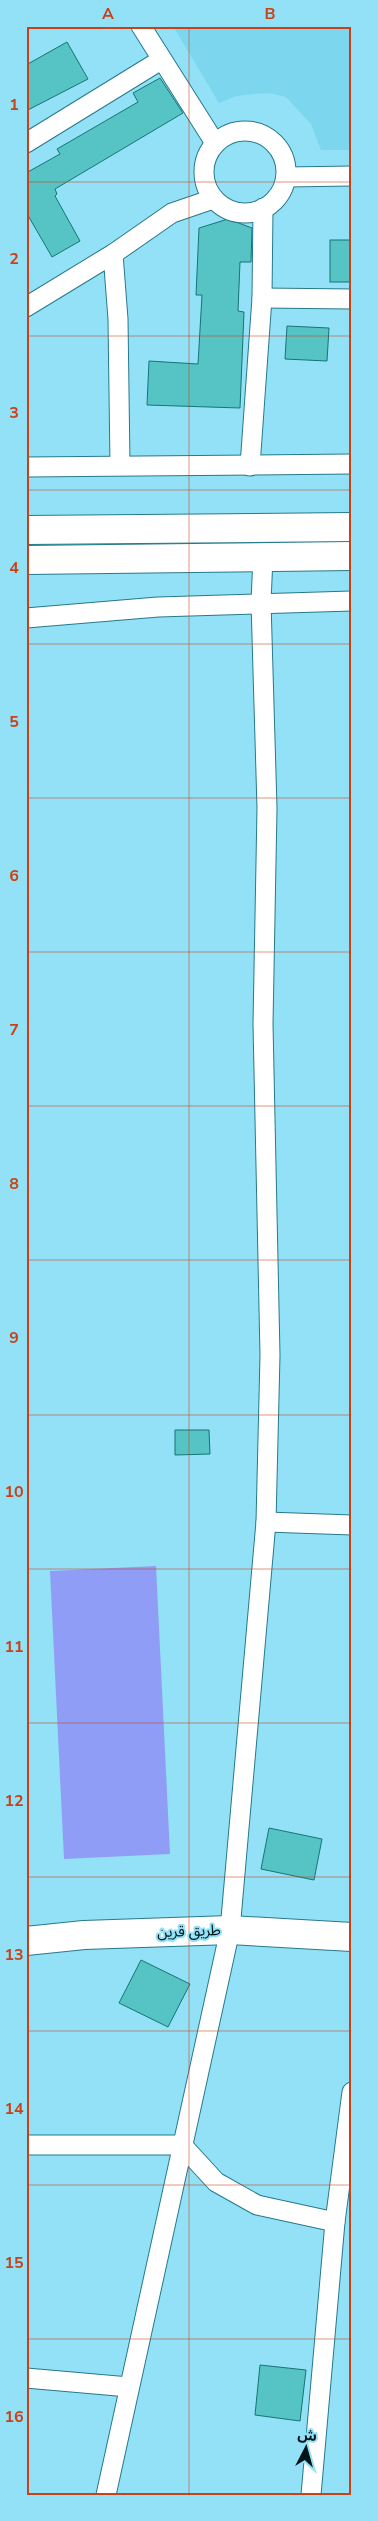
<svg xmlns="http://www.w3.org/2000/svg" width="378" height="2521" viewBox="0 0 378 2521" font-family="'Nunito Sans','Noto Sans Arabic',sans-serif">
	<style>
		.built { fill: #7cd6ed }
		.water { fill: #909df7 }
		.building { fill: #56c3c4; stroke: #157576 }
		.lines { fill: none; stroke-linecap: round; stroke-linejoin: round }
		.street-casing { stroke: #27798c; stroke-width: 21 }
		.secondary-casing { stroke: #27798c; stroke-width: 30 }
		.highway-casing { stroke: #27798c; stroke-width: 30 }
		.street { stroke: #fff; stroke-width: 19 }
		.secondary { stroke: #fff; stroke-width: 28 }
		.highway { stroke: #fff; stroke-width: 28 }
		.grid { fill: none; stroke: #ca4117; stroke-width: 1; stroke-opacity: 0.55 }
		.labels { text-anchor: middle; stroke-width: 4; stroke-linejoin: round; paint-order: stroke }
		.street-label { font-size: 15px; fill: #00151b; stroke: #93e1f6 }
		.neatline { fill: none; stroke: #ca4117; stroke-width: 2 }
		.grid-label { font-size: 16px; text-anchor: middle; font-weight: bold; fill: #ca4117 }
	</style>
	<rect width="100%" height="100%" fill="#93e1f6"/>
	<path class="built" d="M 173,26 L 352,26 L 352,150 L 321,150 L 311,124 L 286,97 L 270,93 L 254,94 L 236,96 L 219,103 Z"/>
	<path class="water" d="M 156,1566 L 170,1854 L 64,1859 L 50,1571 Z"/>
	<g class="building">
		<path d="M 67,42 L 88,79 L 26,111 L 26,65 Z"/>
		<path d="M 160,78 L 183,113 L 55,189 L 57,194 L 55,196 L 80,241 L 52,257 L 26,212 L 26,173 L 60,154 L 57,149 L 138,102 L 133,93 Z"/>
		<path d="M 228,219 L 252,228 L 251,262 L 240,262 L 238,311 L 244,312 L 240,408 L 147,405 L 149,361 L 198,364 L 202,295 L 196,295 L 199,228 Z"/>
		<rect x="330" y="240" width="22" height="42"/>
		<path d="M 287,326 L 329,328 L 327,361 L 285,359 Z"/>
		<path d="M 175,1430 L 209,1430 L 210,1454 L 175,1455 Z"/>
		<path d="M 269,1828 L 322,1839 L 314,1880 L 261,1869 Z"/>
		<path d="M 141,1960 L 190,1984 L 168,2027 L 119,2003 Z"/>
		<path d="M 260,2365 L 306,2370 L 300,2421 L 255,2415 Z"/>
	</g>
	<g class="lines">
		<defs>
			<g id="street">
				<path d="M 141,26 L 215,143"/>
				<circle cx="245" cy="172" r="41"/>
				<path d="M 26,143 L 161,60"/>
				<path d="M 286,177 L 352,176"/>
				<path d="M 113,254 L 118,319 L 120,465"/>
				<path d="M 262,298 L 352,299"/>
				<path d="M 26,307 L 113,254 L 172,213 L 213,199"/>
				<path d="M 250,466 L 262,298 L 263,208"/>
				<path d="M 26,467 L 352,464"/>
				<path d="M 26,618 L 158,607 L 352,601"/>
				<path d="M 266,1522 L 352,1525"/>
				<path d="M 26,2145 L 182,2145 L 216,2182 L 257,2205 L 335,2222"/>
				<path d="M 26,2378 L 129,2387"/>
				<path d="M 106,2495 L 230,1930 L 266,1522 L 270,1355 L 263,1024 L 267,808 L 261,602 L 263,557"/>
				<path d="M 311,2495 L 335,2222 L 352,2092"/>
			</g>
			<path id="secondary" d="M 26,1941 L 84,1935 L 230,1930 L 352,1937"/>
			<g id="highway">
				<path d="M 26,530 L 352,527"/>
				<path d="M 26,560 L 352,556"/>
			</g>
		</defs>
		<use href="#street" class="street-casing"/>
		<use href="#secondary" class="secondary-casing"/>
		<use href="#highway" class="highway-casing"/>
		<use href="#street" class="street"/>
		<use href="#secondary" class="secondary"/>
		<use href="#highway" class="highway"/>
	</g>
	<path class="grid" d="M 189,26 L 189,2495M 26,182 L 352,182M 26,336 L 352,336M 26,490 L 352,490M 26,644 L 352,644M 26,798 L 352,798M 26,952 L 352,952M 26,1106 L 352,1106M 26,1260 L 352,1260M 26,1415 L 352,1415M 26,1569 L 352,1569M 26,1723 L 352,1723M 26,1877 L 352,1877M 26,2031 L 352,2031M 26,2185 L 352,2185M 26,2339 L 352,2339"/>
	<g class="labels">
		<g class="street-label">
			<text transform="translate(189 1931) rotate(-2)" y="5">طريق قرين</text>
		</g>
	</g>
	<rect width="378" height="2521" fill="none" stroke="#93e1f6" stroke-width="55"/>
	<g transform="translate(306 2448) rotate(6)" stroke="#93e1f6" stroke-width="4" paint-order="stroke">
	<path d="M0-4L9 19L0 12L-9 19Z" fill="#00151b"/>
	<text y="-8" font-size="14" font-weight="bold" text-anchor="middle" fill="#00151b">ش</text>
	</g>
	<rect x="28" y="28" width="322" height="2466" class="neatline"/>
	<g class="grid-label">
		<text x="108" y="19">A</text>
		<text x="270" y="19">B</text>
		<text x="14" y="110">1</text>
		<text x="14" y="264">2</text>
		<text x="14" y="418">3</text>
		<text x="14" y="573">4</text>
		<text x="14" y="727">5</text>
		<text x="14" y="881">6</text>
		<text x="14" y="1035">7</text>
		<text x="14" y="1189">8</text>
		<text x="14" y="1343">9</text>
		<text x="14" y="1497">10</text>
		<text x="14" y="1652">11</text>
		<text x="14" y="1806">12</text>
		<text x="14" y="1960">13</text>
		<text x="14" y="2114">14</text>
		<text x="14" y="2268">15</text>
		<text x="14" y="2422">16</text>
	</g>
</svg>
